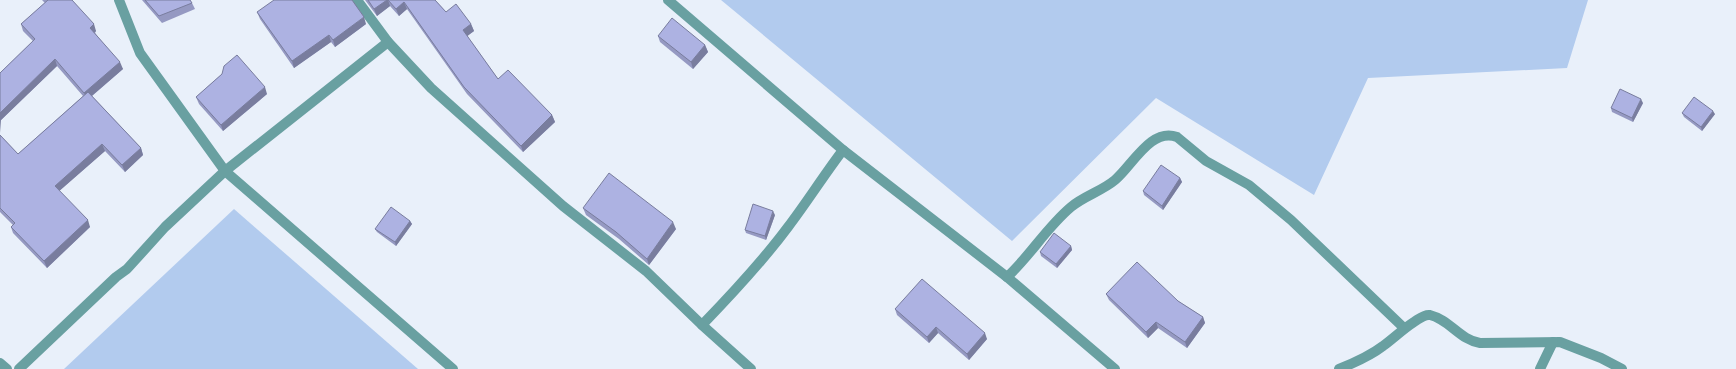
<svg xmlns="http://www.w3.org/2000/svg" width="1736" height="369" viewBox="0 0 1736 369" font-family="Barlow,sans-serif">
	<style>
		.green { fill: #b2cbee }
		.lines { fill: none; stroke-linecap: round; stroke-linejoin: round }
		.street { stroke: #69a0a1; stroke-width: 10 }
		.wall { fill: #9599c2 }
		.shaded-wall { fill: #797d9e }
		.building { fill: #adb2e2; stroke: #797d9e }
	</style>
	<rect width="100%" height="100%" fill="#e9f0fa"/>
	<g class="green">
		<path d="M 721,0 L 1588,0 L 1567,68 L 1368,78 L 1314,195 L 1156,98 L 1012,241 Z"/>
		<path d="M 234,209 L 418,369 L 64,369 Z"/>
	</g>
	<g class="lines">
		<g class="street">
			<path d="M 119,0 L 140,53 L 225,171 L 453,369"/>
			<path d="M 357,0 L 388,42 L 431,88 L 563,206 L 646,271 L 702,325 L 751,369"/>
			<path d="M 668,0 L 843,150 L 1007,277 L 1115,369"/>
			<path d="M 1007,277 C 1031,255 1046,228 1071,207 C 1084,196 1102,191 1115,180 C 1132,166 1151,127 1177,137 L 1206,161 L 1249,185 L 1291,220 L 1404,328"/>
			<path d="M 702,325 C 732,294 762,262 788,227 C 807,202 824,175 843,150"/>
			<path d="M 0,363 L 7,369"/>
			<path d="M 19,369 L 116,277 L 127,269 L 165,227 L 225,171 L 388,42"/>
			<path d="M 1339,369 C 1354,363 1370,356 1383,346 C 1394,338 1403,329 1414,322 C 1419,319 1424,314 1430,315 C 1450,320 1460,340 1480,343 L 1560,342 L 1601,358 L 1622,369"/>
			<path d="M 1540,369 L 1553,342"/>
		</g>
	</g>
	<g class="wall">
		<path d="M 42,0 L 72,0 L 96,31 L 95,33 L 123,69 L 92,96 L 141,148 L 143,155 L 125,172 L 105,151 L 59,191 L 90,227 L 47,268 L 13,233 L 11,227 L 13,225 L 0,212 L 0,135 L 18,154 L 83,96 L 57,66 L 1,120 L 0,73 L 33,41 L 23,31 L 21,24 L 45,3 Z"/>
		<path d="M 142,0 L 190,0 L 192,3 L 195,9 L 162,23 Z"/>
		<path d="M 365,0 L 435,0 L 446,12 L 471,24 L 474,31 L 467,36 L 498,79 L 552,115 L 555,122 L 523,152 L 467,94 L 407,9 L 399,16 L 390,6 L 377,16 Z"/>
		<path d="M 257,12 L 366,24 L 335,47 L 331,42 L 294,68 L 260,19 Z"/>
		<path d="M 658,36 L 705,45 L 708,52 L 693,69 L 660,42 Z"/>
		<path d="M 222,74 L 267,94 L 223,131 L 199,104 L 196,97 Z"/>
		<path d="M 1643,103 L 1633,122 L 1612,112 L 1611,108 Z"/>
		<path d="M 1682,113 L 1715,114 L 1702,131 L 1684,117 Z"/>
		<path d="M 1180,178 L 1182,182 L 1163,210 L 1144,195 L 1143,191 Z"/>
		<path d="M 583,208 L 676,229 L 649,265 L 619,239 L 586,215 Z"/>
		<path d="M 775,215 L 766,240 L 746,233 L 745,230 Z"/>
		<path d="M 410,221 L 412,224 L 396,246 L 377,232 L 375,229 Z"/>
		<path d="M 1071,246 L 1072,250 L 1057,268 L 1041,256 L 1040,252 Z"/>
		<path d="M 1106,294 L 1178,301 L 1203,317 L 1205,323 L 1187,348 L 1158,328 L 1148,338 L 1109,300 Z"/>
		<path d="M 895,309 L 987,339 L 969,360 L 938,333 L 929,343 L 897,315 Z"/>
	</g>
	<g class="shaded-wall">
		<path d="M 387,0 L 388,0 L 390,6 L 377,16 L 374,9 Z"/>
		<path d="M 404,2 L 407,9 L 399,16 L 396,9 Z"/>
		<path d="M 364,17 L 366,24 L 335,47 L 333,40 Z"/>
		<path d="M 94,24 L 96,31 L 93,34 L 90,28 Z"/>
		<path d="M 471,24 L 474,31 L 466,37 L 463,30 Z"/>
		<path d="M 329,35 L 331,42 L 294,68 L 292,61 Z"/>
		<path d="M 705,45 L 708,52 L 693,69 L 691,62 Z"/>
		<path d="M 55,59 L 57,66 L 1,120 L 0,133 L 0,113 Z"/>
		<path d="M 120,62 L 123,69 L 87,100 L 84,93 Z"/>
		<path d="M 265,87 L 267,94 L 223,131 L 221,125 Z"/>
		<path d="M 1641,99 L 1643,103 L 1633,122 L 1632,118 Z"/>
		<path d="M 1713,111 L 1715,114 L 1702,131 L 1701,127 Z"/>
		<path d="M 552,115 L 555,122 L 523,152 L 521,146 Z"/>
		<path d="M 102,144 L 105,151 L 57,193 L 55,186 Z"/>
		<path d="M 141,148 L 143,155 L 125,172 L 122,165 Z"/>
		<path d="M 1180,178 L 1182,182 L 1163,210 L 1162,206 Z"/>
		<path d="M 773,211 L 775,215 L 766,240 L 765,236 Z"/>
		<path d="M 88,220 L 90,227 L 47,268 L 44,261 Z"/>
		<path d="M 410,221 L 412,224 L 396,246 L 395,242 Z"/>
		<path d="M 673,222 L 676,229 L 649,265 L 647,259 Z"/>
		<path d="M 1071,246 L 1072,250 L 1057,268 L 1056,264 Z"/>
		<path d="M 1203,317 L 1205,323 L 1187,348 L 1185,342 Z"/>
		<path d="M 1156,322 L 1158,328 L 1148,338 L 1146,332 Z"/>
		<path d="M 936,327 L 938,333 L 929,343 L 927,337 Z"/>
		<path d="M 985,333 L 987,339 L 969,360 L 967,354 Z"/>
	</g>
	<g class="building">
		<path d="M 48,0 L 72,0 L 94,24 L 90,28 L 120,62 L 84,93 L 55,59 L 0,113 L 0,73 L 35,39 L 21,24 Z"/>
		<path d="M 145,0 L 190,0 L 192,3 L 159,16 Z"/>
		<path d="M 274,0 L 352,0 L 364,17 L 333,40 L 329,35 L 292,61 L 257,12 Z"/>
		<path d="M 368,0 L 387,0 L 374,9 Z"/>
		<path d="M 388,0 L 435,0 L 446,12 L 456,4 L 471,24 L 463,30 L 498,79 L 508,70 L 552,115 L 521,146 L 464,87 L 404,2 L 396,9 Z"/>
		<path d="M 672,18 L 705,45 L 691,62 L 658,36 Z"/>
		<path d="M 237,55 L 265,87 L 221,125 L 196,97 L 222,74 L 224,66 Z"/>
		<path d="M 1620,89 L 1641,99 L 1632,118 L 1611,108 Z"/>
		<path d="M 88,92 L 141,148 L 122,165 L 102,144 L 55,186 L 88,220 L 44,261 L 11,227 L 15,223 L 0,208 L 0,135 L 18,154 Z"/>
		<path d="M 1694,97 L 1713,111 L 1701,127 L 1682,113 Z"/>
		<path d="M 1161,165 L 1180,178 L 1162,206 L 1143,191 Z"/>
		<path d="M 609,173 L 673,222 L 647,259 L 616,232 L 583,208 Z"/>
		<path d="M 753,204 L 773,211 L 765,236 L 745,230 Z"/>
		<path d="M 391,207 L 410,221 L 395,242 L 375,229 Z"/>
		<path d="M 1054,233 L 1071,246 L 1056,264 L 1040,252 Z"/>
		<path d="M 1137,262 L 1178,301 L 1203,317 L 1185,342 L 1156,322 L 1146,332 L 1106,294 Z"/>
		<path d="M 922,279 L 985,333 L 967,354 L 936,327 L 927,337 L 895,309 Z"/>
	</g>
</svg>
